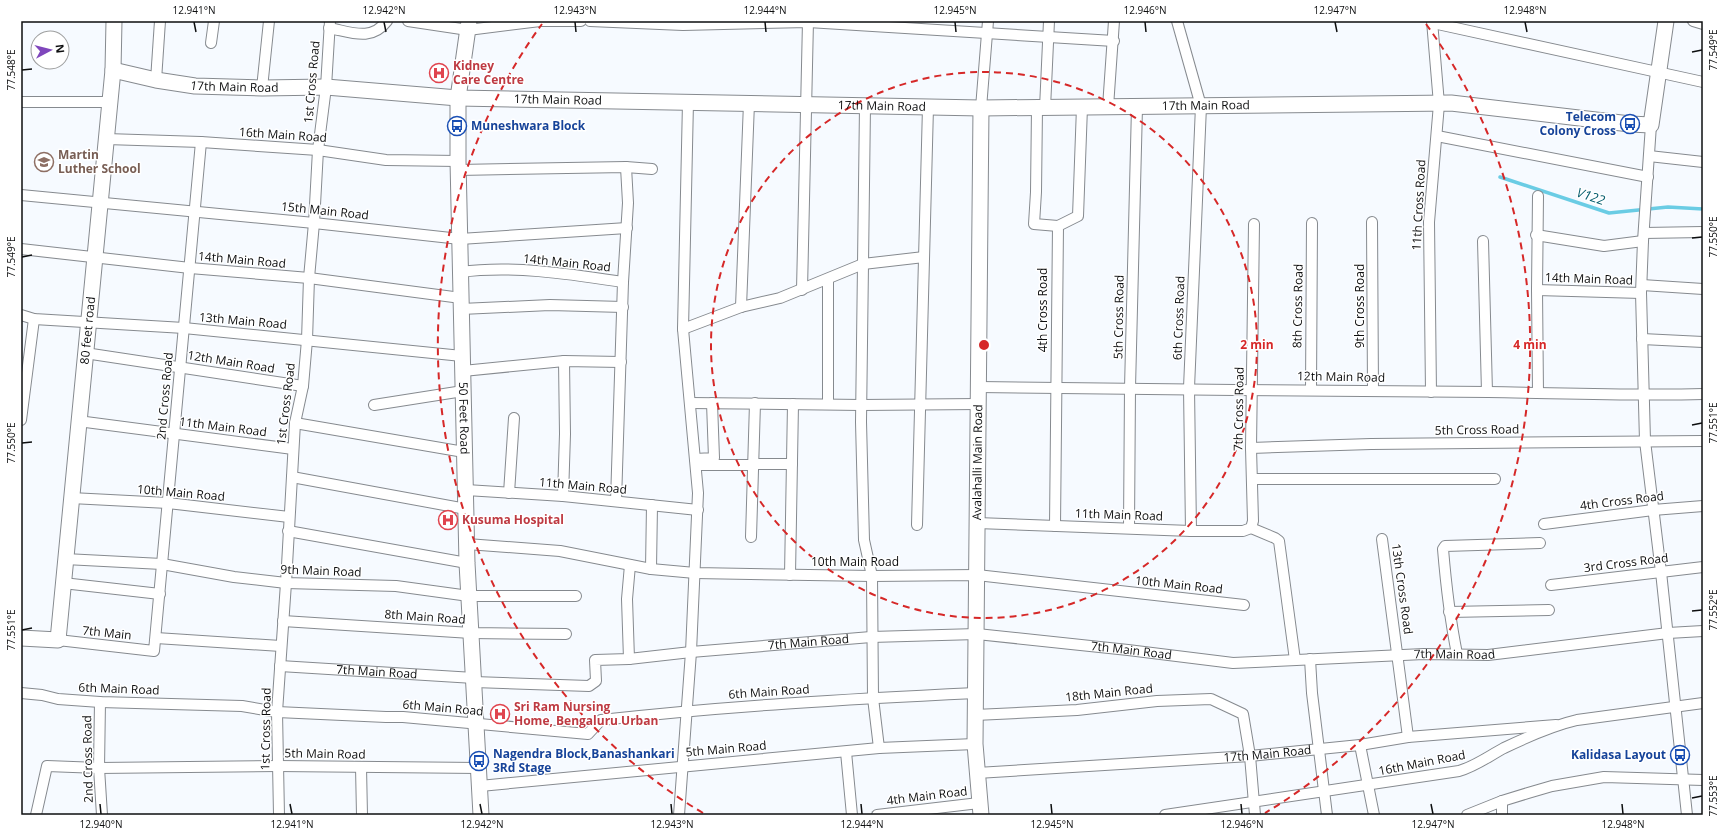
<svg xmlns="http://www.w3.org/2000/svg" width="1724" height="836" viewBox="0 0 1724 836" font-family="'Open Sans',sans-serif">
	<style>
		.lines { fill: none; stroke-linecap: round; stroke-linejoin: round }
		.stream { stroke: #6acce4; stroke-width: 3.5 }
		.street-casing { stroke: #868a8f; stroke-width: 12 }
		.secondary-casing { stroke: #868a8f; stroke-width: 17 }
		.street { stroke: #fff; stroke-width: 10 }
		.secondary { stroke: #fff; stroke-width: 15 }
		.ticks { fill: none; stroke: #0d0e0f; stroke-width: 1.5 }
		.ring { fill: none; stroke: #d62828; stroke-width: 2; stroke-dasharray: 7 5 }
		.labels { text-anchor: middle; stroke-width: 3; stroke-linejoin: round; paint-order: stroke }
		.health-label { font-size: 12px; font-weight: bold; fill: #be3a42; stroke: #fff; text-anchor: start }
		.street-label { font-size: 12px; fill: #0d0e0f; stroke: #fff }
		.transit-label { font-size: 12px; font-weight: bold; fill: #164399; stroke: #fff; text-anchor: end }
		.education-label { font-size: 12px; font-weight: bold; fill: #785e54; stroke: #fff; text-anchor: start }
		.water-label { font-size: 13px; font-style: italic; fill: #0a6070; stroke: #fff }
		.centre { fill: #d62828; stroke: #fff; stroke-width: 2 }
		.ring-label { font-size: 12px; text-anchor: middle; font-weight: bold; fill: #d62828; stroke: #fff; stroke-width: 3; stroke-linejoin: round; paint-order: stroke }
		.neatline { fill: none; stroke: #0d0e0f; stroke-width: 1.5 }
		.ticks-label { font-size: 10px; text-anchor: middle; fill: #0d0e0f }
	</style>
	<rect width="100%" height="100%" fill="#f6faff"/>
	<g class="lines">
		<path class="stream" d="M 1500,177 L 1609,213 L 1668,207 L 1703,209"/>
		<defs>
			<g id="street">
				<path d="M 408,21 L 468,30 L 540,21 L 581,21"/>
				<path d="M 590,21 L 683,25 L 808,22 L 1114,41"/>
				<path d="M 1177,21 L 1201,106 L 1189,388 L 1191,531"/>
				<path d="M 1693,21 L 1703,24"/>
				<path d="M 1433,23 L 1703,82"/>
				<path d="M 329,28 C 351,32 371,42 387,21"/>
				<path d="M 211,43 L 214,21"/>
				<path d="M 156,80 L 160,21"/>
				<path d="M 262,88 L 269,21"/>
				<path d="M 21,102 L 110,102"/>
				<path d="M 865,106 L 861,422 L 864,540 L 872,576 L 873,698 L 879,748"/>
				<path d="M 1108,107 L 1114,21"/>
				<path d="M 981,108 L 988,21"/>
				<path d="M 1037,108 L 1036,192 L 1034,224 L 1058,226"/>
				<path d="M 1045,108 L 1049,21"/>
				<path d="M 1651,125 L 1643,241 L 1641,293 L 1645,441 L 1661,572 L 1687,815"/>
				<path d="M 1437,136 L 1648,177"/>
				<path d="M 106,139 L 201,142 L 318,150 L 386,160 L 458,161"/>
				<path d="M 1649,156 L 1703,162"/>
				<path d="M 458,170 L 626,167 L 652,169"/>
				<path d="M 21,195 L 314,223 L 460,239 L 627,228"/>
				<path d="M 1538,196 L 1537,290 L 1538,393"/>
				<path d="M 1372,222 L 1373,391"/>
				<path d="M 1644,233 L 1703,232"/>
				<path d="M 1536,235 L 1604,246 L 1643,241"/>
				<path d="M 1483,241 L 1487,392"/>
				<path d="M 21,249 L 190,268 L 309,278 L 461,298"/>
				<path d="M 460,272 C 514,265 570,274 623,282"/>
				<path d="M 1642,285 L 1703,289"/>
				<path d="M 802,290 L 808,21"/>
				<path d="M 1537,290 L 1641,293"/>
				<path d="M 741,307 L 749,103"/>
				<path d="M 461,309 L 550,305 L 623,307"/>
				<path d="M 21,315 L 34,319 L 184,328 L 462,356"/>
				<path d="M 683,329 L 741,307 L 780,298 L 863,264 L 924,257"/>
				<path d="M 1642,339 L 1703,342"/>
				<path d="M 85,353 L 303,386"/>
				<path d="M 463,371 L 564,361 L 621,362"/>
				<path d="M 979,387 C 1149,389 1318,391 1488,392 C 1560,393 1631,396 1703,394"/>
				<path d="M 1311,390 L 1312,223"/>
				<path d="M 1431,392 L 1429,222 L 1439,104 L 1432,21"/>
				<path d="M 690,403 L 861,405 L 979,404"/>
				<path d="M 828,404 L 828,279"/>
				<path d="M 374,405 L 463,391"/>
				<path d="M 21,420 L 34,319"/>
				<path d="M 78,421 L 293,449"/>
				<path d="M 295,423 L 464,452"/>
				<path d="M 1251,448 L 1371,444 L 1703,441"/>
				<path d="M 695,459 L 714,458 L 712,403"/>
				<path d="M 752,464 L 792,464"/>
				<path d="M 696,465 L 752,465"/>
				<path d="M 292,477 L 466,509"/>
				<path d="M 1252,479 L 1495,479"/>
				<path d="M 466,490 L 563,496 L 698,510"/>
				<path d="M 509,493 L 514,418"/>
				<path d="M 563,496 L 565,434 L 564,361"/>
				<path d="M 71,498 L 168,503 L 289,517"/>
				<path d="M 616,501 L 623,282 L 628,203 L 626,167"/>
				<path d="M 977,523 L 1191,531 L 1243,531 L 1251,528 L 1253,521 L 1251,448 L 1254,224"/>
				<path d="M 1544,524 L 1653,510 L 1703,506"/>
				<path d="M 917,525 L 928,107"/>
				<path d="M 1055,526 L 1058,226 L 1078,216 L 1082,107"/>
				<path d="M 1129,528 L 1130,388 L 1137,107"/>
				<path d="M 1251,528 L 1275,538 L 1279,541 L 1295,660"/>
				<path d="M 288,531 L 467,563"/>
				<path d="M 751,537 L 755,403"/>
				<path d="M 1382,539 L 1408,737"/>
				<path d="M 467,544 L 560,551 L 651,569 L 695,573 L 872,576 L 977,575 L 1244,605"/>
				<path d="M 65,559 L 162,564 L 234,577 L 286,583 L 396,586 L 469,596 L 576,596"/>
				<path d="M 651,569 L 652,505"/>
				<path d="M 790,575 L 793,404"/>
				<path d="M 63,583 L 160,594"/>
				<path d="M 1551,585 L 1703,567"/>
				<path d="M 1449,612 L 1549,610"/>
				<path d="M 283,621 L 471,633 L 566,634"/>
				<path d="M 156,638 L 281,646"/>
				<path d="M 58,640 L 154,651 L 201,142"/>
				<path d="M 1457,654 C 1450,619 1446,585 1443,549 L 1445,546 L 1540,543"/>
				<path d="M 629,659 L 627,599 L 630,565"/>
				<path d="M 1310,659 L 1312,693 L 1327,815"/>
				<path id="s1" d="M 280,666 L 474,678"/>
				<path id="s2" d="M 474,682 L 589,686 L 596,681 L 595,660 L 629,659 L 691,652 L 871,637 L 977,634 L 1128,650 L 1233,663 L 1424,654 L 1488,655 L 1668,633 L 1703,631"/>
				<path d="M 21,693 L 42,695 L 58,699 L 100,702 L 242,706 L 277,712 L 386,717 L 403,717 L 588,734 L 601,720 C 725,706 850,699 976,693"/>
				<path d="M 100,702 L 99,768 L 102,815"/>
				<path d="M 975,715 L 1077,710 L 1157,701 L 1211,699 L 1243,714 L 1250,756 L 1255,815"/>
				<path d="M 1360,745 L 1374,815"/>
				<path d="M 846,752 L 852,815"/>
				<path d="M 361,767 L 362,815"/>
				<path id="s3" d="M 977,773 L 1250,756 L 1360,745 L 1408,737 L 1556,725"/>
				<path d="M 480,786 L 879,748 L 975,744"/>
				<path d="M 1502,801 L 1502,815"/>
				<path d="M 36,815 L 47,766 L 99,768 L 278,766 L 479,768"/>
				<path d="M 279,815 L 277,712 L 286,583 L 295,423 L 303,386 L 307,340 L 309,278 L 314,223 L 318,150 L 326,87 L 330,21"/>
				<path d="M 679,815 L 691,652 L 698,493 L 683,329 L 688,102"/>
				<path d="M 877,815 L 979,803"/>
				<path d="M 1165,815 L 1459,771 C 1476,766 1489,756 1504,748 C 1527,737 1551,726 1577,720 L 1703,703"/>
				<path d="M 1467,815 L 1502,801 L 1528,793 L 1552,786 L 1604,777 L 1703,780"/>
			</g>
			<g id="secondary">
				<path id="s4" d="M 469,21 L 458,98 L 458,161 L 467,563 L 481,815"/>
				<path id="s5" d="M 113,70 L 156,80 L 195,86 L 262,88 L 326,87 L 458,98 L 981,108 L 1451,103 L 1630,124 L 1651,125 L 1666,21"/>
				<path id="s6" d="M 21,638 L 58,640 L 113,70 L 114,21"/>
				<path id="s7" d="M 981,815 L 975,744 L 981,108"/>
			</g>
		</defs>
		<use href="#street" class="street-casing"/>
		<use href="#secondary" class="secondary-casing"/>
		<use href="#street" class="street"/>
		<use href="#secondary" class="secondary"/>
	</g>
	<path class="ticks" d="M 194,22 L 196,32M 384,22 L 386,32M 575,22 L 576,32M 765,22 L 766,32M 955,22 L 956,32M 1145,22 L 1146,32M 1335,22 L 1337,32M 1525,22 L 1527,32M 1692,52 L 1702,50M 22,70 L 32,69M 1692,238 L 1702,237M 22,257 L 32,255M 1692,425 L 1702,423M 22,443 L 32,442M 1692,611 L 1702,610M 22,630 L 32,628M 1692,798 L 1702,796M 100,804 L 101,814M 290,804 L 292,814M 480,804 L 482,814M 671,804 L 672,814M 861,804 L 862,814M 1051,804 L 1052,814M 1241,804 L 1242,814M 1431,804 L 1433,814M 1622,804 L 1623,814"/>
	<g class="ring">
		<circle cx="984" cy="345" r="273"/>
		<path d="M703 813A546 546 0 0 1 542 24M1426 24A546 546 0 0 1 1265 813"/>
	</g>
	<defs>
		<symbol id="hospital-ring" viewBox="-11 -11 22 22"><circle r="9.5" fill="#fff" stroke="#e0444e" stroke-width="1.5"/><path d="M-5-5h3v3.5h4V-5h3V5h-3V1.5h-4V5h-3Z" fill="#e0444e"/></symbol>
		<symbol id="bus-ring" viewBox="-11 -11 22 22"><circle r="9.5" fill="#fff" stroke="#1a4fb4" stroke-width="1.5"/><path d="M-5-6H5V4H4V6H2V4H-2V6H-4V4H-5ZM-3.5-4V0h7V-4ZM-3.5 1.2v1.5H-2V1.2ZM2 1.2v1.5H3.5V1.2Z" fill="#1a4fb4"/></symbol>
		<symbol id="school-ring" viewBox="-11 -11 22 22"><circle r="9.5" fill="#fff" stroke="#8d6e63" stroke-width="1.5"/><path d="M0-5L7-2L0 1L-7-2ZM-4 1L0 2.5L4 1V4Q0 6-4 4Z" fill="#8d6e63"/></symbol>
	</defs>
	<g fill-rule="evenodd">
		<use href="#hospital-ring" x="428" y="62" width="22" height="22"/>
		<use href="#bus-ring" x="1619" y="113" width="22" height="22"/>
		<use href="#bus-ring" x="446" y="115" width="22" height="22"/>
		<use href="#school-ring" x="33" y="151" width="22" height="22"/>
		<use href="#hospital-ring" x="437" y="509" width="22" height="22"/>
		<use href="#hospital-ring" x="489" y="703" width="22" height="22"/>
		<use href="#bus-ring" x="1669" y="744" width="22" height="22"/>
		<use href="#bus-ring" x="468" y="750" width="22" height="22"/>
	</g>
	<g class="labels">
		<g class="health-label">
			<text x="453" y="70">Kidney<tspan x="453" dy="14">Care Centre</tspan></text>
			<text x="462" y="524">Kusuma Hospital</text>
			<text x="514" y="711">Sri Ram Nursing<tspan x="514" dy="14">Home, Bengaluru Urban</tspan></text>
		</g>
		<g class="street-label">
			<text transform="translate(312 82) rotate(-85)" y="4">1st Cross Road</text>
			<text dy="4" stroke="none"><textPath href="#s5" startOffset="123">17th Main Road</textPath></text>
			<text dy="4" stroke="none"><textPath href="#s5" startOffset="447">17th Main Road</textPath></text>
			<text dy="4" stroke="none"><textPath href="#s5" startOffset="771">17th Main Road</textPath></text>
			<text dy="4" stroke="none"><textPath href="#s5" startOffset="1095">17th Main Road</textPath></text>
			<text transform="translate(283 135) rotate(4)" y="4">16th Main Road</text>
			<text transform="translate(1419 205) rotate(-87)" y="4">11th Cross Road</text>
			<text transform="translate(325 211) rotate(6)" y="4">15th Main Road</text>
			<text transform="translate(242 260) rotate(5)" y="4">14th Main Road</text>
			<text transform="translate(567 263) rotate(6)" y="4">14th Main Road</text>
			<text transform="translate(1589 279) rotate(2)" y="4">14th Main Road</text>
			<text transform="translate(1298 306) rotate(-89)" y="4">8th Cross Road</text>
			<text transform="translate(1360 306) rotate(-90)" y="4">9th Cross Road</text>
			<text transform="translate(1043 310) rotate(-90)" y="4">4th Cross Road</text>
			<text transform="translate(1119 317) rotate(-89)" y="4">5th Cross Road</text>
			<text transform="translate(1179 318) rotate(-88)" y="4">6th Cross Road</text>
			<text transform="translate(243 321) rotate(5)" y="4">13th Main Road</text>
			<text dy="4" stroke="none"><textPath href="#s6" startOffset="348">80 feet road</textPath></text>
			<text transform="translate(231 362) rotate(9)" y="4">12th Main Road</text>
			<text transform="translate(1341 377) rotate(1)" y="4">12th Main Road</text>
			<text transform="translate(165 396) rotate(-85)" y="4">2nd Cross Road</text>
			<text transform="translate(286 404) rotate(-83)" y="4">1st Cross Road</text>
			<text transform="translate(1239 409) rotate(-89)" y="4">7th Cross Road</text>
			<text dy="4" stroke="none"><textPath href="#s4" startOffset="398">50 Feet Road</textPath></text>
			<text transform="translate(223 427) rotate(7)" y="4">11th Main Road</text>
			<text transform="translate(1477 430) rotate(-1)" y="4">5th Cross Road</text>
			<text dy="4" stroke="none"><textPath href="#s7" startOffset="353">Avalahalli Main Road</textPath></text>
			<text transform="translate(583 486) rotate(5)" y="4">11th Main Road</text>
			<text transform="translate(181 493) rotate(5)" y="4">10th Main Road</text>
			<text transform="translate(1622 501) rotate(-7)" y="4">4th Cross Road</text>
			<text transform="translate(1119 515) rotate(2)" y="4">11th Main Road</text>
			<text x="855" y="566">10th Main Road</text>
			<text transform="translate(1626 563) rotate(-7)" y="4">3rd Cross Road</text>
			<text transform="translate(321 571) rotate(2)" y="4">9th Main Road</text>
			<text transform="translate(1179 585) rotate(6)" y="4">10th Main Road</text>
			<text transform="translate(1402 589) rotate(82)" y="4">13th Cross Road</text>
			<text transform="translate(425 617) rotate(4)" y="4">8th Main Road</text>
			<text transform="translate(107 633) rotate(6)" y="4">7th Main</text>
			<text dy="4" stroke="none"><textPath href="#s2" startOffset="359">7th Main Road</textPath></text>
			<text dy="4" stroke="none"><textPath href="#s2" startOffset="683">7th Main Road</textPath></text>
			<text dy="4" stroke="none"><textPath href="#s2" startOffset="1007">7th Main Road</textPath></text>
			<text dy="4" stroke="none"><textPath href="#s1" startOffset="97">7th Main Road</textPath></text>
			<text transform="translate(119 689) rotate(2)" y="4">6th Main Road</text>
			<text transform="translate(769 692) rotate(-4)" y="4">6th Main Road</text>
			<text transform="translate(1109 693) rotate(-6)" y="4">18th Main Road</text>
			<text transform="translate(443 708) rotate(5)" y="4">6th Main Road</text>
			<text transform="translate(266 729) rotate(-89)" y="4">1st Cross Road</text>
			<text transform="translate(726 749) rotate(-5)" y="4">5th Main Road</text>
			<text dy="4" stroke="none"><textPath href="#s3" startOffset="291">17th Main Road</textPath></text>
			<text transform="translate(325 754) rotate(1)" y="4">5th Main Road</text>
			<text transform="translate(88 759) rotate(-91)" y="4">2nd Cross Road</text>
			<text transform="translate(1422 763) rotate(-11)" y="4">16th Main Road</text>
			<text transform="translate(927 796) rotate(-7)" y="4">4th Main Road</text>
		</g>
		<g class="transit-label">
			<text x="1616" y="121">Telecom<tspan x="1616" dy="14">Colony Cross</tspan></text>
			<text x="471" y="130" text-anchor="start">Muneshwara Block</text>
			<text x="493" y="758" text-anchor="start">Nagendra Block,Banashankari<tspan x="493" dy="14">3Rd Stage</tspan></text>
			<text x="1666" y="759">Kalidasa Layout</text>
		</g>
		<g class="education-label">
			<text x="58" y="159">Martin<tspan x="58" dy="14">Luther School</tspan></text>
		</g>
		<g class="water-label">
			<text transform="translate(1591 196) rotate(18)" y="5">V122</text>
		</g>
	</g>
	<circle cx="984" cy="345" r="6" class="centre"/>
	<g class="ring-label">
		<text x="1257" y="349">2 min</text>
		<text x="1530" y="349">4 min</text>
	</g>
	<rect width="1724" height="836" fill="none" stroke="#ffffff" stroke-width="44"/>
	<g transform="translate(50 50) rotate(83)"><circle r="19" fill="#ffffff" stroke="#9e9f9f"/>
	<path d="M0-3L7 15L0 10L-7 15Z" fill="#7f46bc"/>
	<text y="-6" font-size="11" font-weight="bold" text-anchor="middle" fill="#0d0e0f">N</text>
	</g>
	<rect x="22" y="22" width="1680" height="792" class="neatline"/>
	<g class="ticks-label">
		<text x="194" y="14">12.941°N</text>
		<text x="384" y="14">12.942°N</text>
		<text x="575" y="14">12.943°N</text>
		<text x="765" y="14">12.944°N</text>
		<text x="955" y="14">12.945°N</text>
		<text x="1145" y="14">12.946°N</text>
		<text x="1335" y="14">12.947°N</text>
		<text x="1525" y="14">12.948°N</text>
		<text transform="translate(1713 50) rotate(-90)" y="4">77.549°E</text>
		<text transform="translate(11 70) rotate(-90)" y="4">77.548°E</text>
		<text transform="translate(1713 237) rotate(-90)" y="4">77.550°E</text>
		<text transform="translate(11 257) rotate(-90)" y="4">77.549°E</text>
		<text transform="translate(1713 423) rotate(-90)" y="4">77.551°E</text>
		<text transform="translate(11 443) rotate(-90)" y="4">77.550°E</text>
		<text transform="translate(1713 610) rotate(-90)" y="4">77.552°E</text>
		<text transform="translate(11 630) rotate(-90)" y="4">77.551°E</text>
		<text transform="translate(1713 796) rotate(-90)" y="4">77.553°E</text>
		<text x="101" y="828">12.940°N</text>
		<text x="292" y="828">12.941°N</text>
		<text x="482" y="828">12.942°N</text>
		<text x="672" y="828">12.943°N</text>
		<text x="862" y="828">12.944°N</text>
		<text x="1052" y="828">12.945°N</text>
		<text x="1242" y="828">12.946°N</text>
		<text x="1433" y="828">12.947°N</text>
		<text x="1623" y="828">12.948°N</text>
	</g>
</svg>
